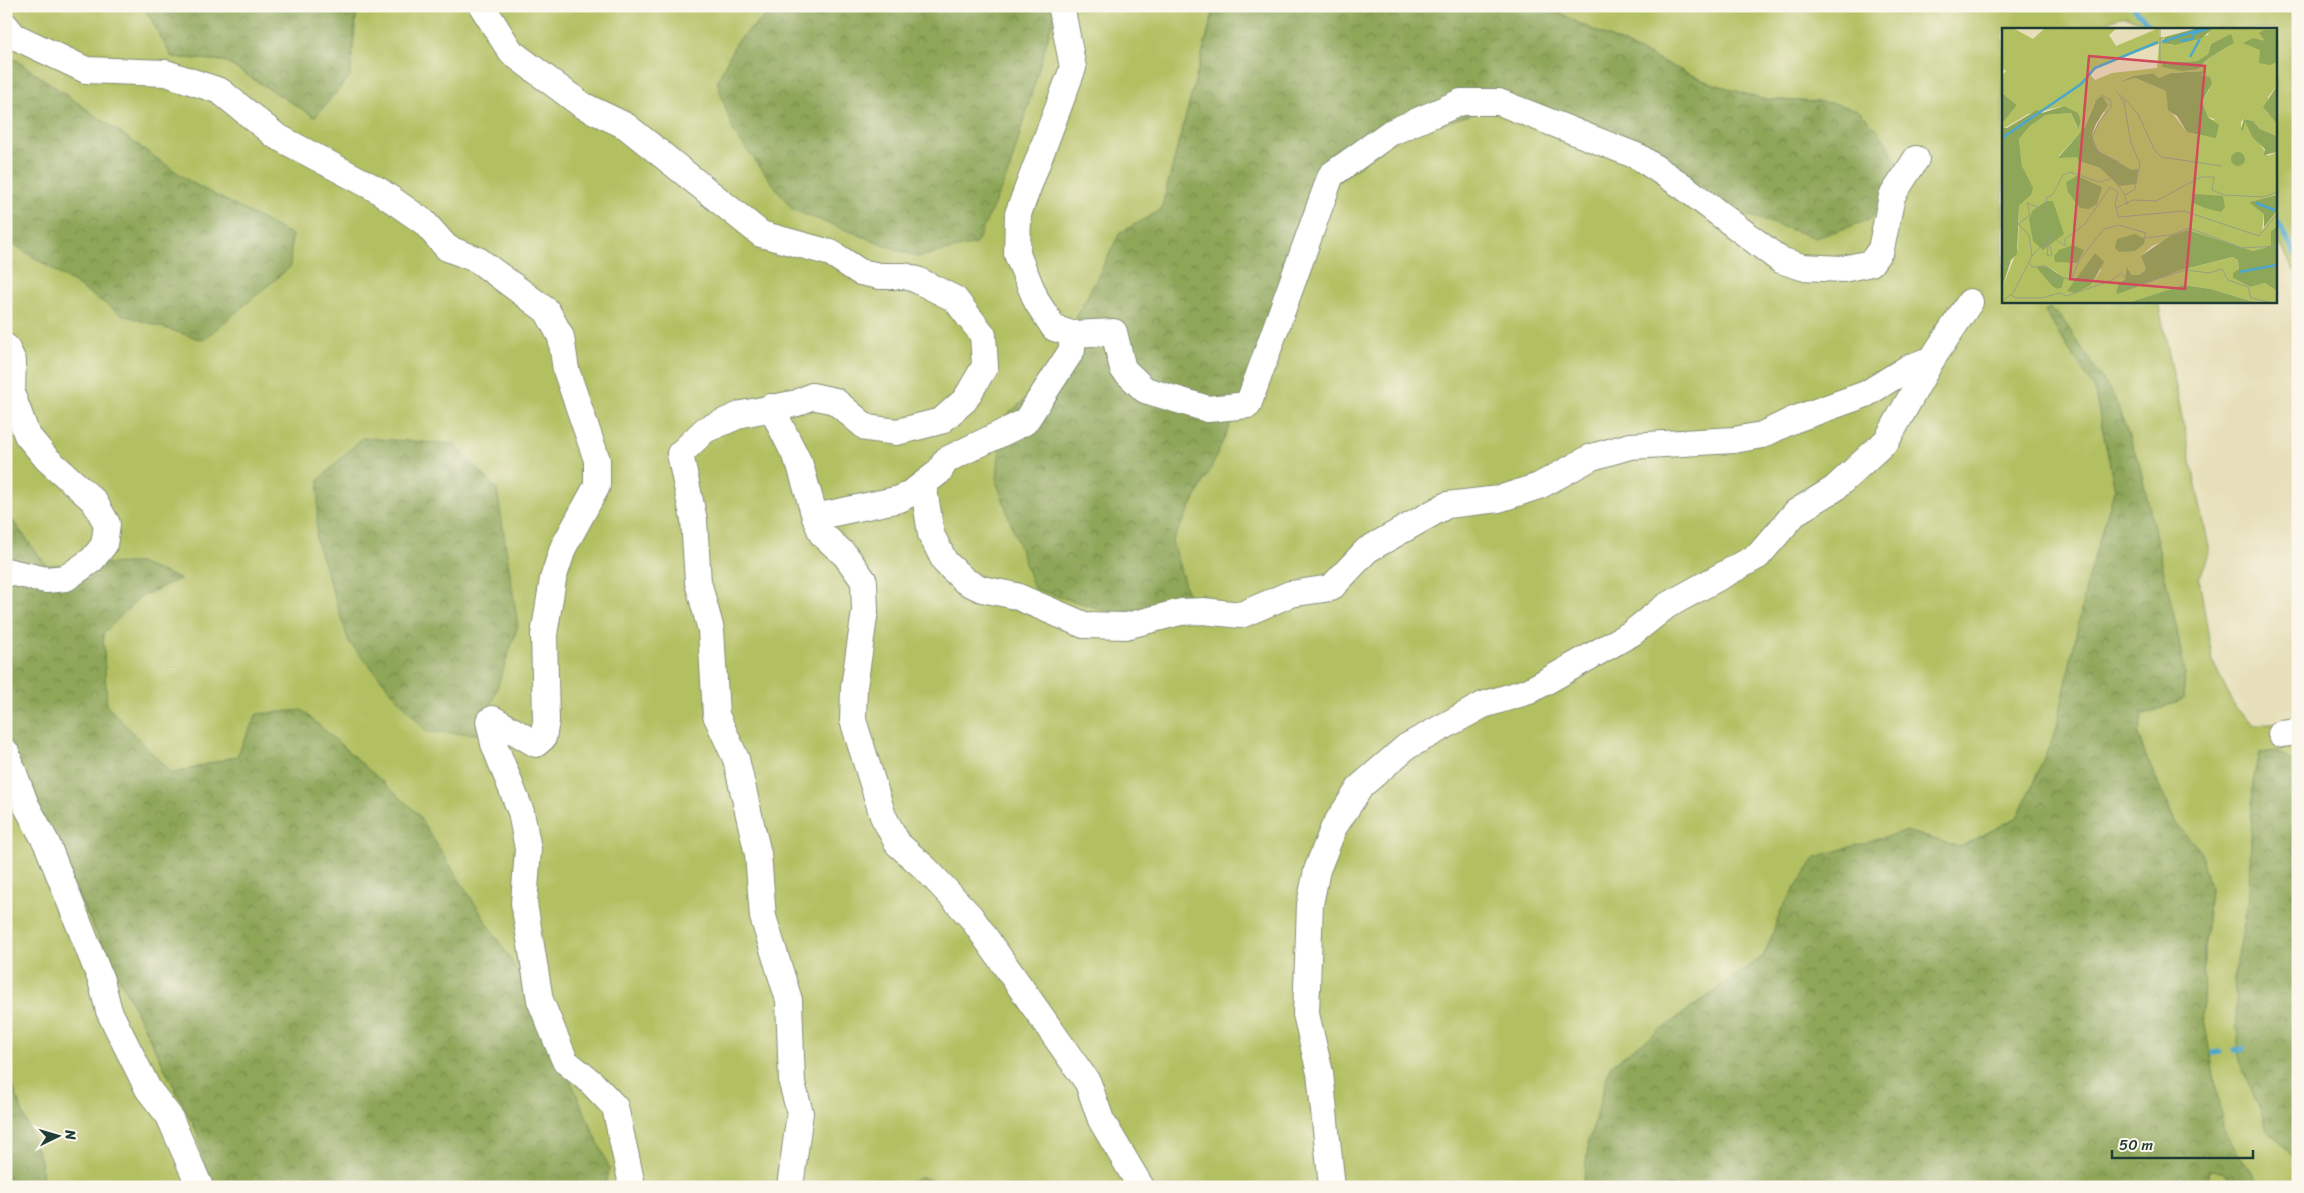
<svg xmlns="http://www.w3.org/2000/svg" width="2304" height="1193" viewBox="0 0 2304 1193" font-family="Sriracha,sans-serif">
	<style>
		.green { fill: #b3c062; stroke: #697e4b }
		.forest { fill: url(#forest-crowns); stroke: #567246 }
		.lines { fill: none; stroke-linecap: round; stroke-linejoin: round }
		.stream { stroke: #4da6cb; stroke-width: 5.5 }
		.minor-casing { stroke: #838e76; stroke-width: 28 }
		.minor { stroke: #fff; stroke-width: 26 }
		.inset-river { fill: none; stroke: #4da6cb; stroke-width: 2.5 }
		.inset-road { fill: none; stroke: #979e84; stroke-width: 1 }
		.view { fill: #d1495b; fill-opacity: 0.15; stroke: #d1495b; stroke-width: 2.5 }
		.inset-edge { fill: none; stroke: #1f3d34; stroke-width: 2.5 }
	</style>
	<defs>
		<pattern id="forest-crowns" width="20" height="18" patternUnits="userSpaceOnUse" patternTransform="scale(1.25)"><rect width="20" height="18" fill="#8ea658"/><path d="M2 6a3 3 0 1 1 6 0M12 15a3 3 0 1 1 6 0" fill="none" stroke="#73884a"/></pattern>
	</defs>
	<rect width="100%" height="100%" fill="#fbf7ec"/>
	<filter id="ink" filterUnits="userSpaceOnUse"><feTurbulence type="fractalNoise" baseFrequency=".02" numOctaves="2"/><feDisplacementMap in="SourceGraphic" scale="10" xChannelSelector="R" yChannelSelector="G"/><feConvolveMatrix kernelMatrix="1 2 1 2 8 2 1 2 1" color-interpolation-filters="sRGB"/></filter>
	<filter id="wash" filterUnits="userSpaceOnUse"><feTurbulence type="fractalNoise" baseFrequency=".0096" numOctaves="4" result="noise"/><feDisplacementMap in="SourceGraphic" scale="20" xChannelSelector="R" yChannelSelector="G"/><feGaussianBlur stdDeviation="1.12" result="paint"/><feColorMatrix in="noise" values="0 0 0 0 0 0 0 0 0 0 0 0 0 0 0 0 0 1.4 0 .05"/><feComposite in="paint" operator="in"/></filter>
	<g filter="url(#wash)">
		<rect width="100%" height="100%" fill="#e7dfb9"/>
		<g class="green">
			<path d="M 6,6 L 150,6 L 146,10 L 172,57 L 224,61 L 315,117 L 350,76 L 357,6 L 777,6 L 736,42 L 1009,171 L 1057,6 L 1215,6 L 1161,210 L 1120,233 L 1042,385 L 1190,602 L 1172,542 L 1210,470 L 1337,182 L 1396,138 L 1507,103 L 1614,128 L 1744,214 L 1833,103 L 1761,99 L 1702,80 L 1572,20 L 1550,6 L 2298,6 L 2298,278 L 2275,234 L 2275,29 L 2148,29 C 2132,13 2117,12 2100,29 L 2003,29 L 2003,301 L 2158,301 L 2210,552 L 2199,579 L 2213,662 L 2236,709 L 2255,725 L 2298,722 L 2298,890 L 2293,841 L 2259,753 L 2253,783 L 2249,897 L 2234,977 L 2268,1129 L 2298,1162 L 2298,1187 L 2254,1187 L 2256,1179 L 2224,1133 L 2203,1014 L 2204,950 L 2210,889 L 2201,851 L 2176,824 L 2145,754 L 2138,735 L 2142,716 L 2183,699 L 2185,673 L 2174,616 L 2139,463 L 2114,397 L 2061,317 L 2049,308 L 2045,312 L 2094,388 L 2115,489 L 2088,578 L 2056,731 L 2018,817 L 1960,847 L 1905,831 L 1782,908 L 1764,956 L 1610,1066 L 1589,1141 L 1583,1187 L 946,1187 L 922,1177 L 902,1187 L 604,1187 L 610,1169 L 257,714 L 237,756 L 172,774 L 106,706 L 103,634 L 140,596 L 180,579 L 138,563 L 46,565 L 6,512 L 6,239 L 123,315 L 292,236 L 192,183 L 6,53 Z"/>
			<path d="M 6,735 L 33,808 L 197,1132 L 210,1187 L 43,1187 L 41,1161 L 6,1069 Z"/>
			<path d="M 2209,1170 L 2223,1171 L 2237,1187 L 2206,1187 Z"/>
		</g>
		<g class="forest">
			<path d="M 150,6 L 357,6 L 350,76 L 315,117 L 224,61 L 172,57 L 146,10 Z"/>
			<path d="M 777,6 L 1057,6 L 1009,171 L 976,244 L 917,257 L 793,210 L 734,133 L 717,82 L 736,42 Z"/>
			<path d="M 1215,6 L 1550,6 L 1572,20 L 1702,80 L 1761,99 L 1833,103 L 1858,110 L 1878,130 L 1901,166 L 1871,219 L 1816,238 L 1744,214 L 1614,128 L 1507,103 L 1396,138 L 1337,182 L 1210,470 L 1172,542 L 1190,602 L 1133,619 L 1034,589 L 997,483 L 1001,420 L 1042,385 L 1120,233 L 1161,210 Z"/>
			<path d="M 6,53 L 192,183 L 292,235 L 290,267 L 203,340 L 123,315 L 6,239 Z"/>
			<path d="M 2049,308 L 2061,317 L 2114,397 L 2139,463 L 2174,616 L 2185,673 L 2183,699 L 2142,716 L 2138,735 L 2145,754 L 2176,824 L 2201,851 L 2210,889 L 2204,950 L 2203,1014 L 2224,1132 L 2256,1179 L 2254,1187 L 2237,1187 L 2223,1171 L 2209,1170 L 2206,1187 L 1583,1187 L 1589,1141 L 1610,1066 L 1764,956 L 1782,908 L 1816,857 L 1905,831 L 1960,847 L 2018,817 L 2056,731 L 2088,578 L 2115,489 L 2094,388 L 2045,312 Z"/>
			<path d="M 362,438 L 454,444 L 497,489 L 518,626 L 481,734 L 427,732 L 349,642 L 316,540 L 319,480 Z"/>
			<path d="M 6,512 L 46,565 L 138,563 L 180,579 L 140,597 L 103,634 L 107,706 L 172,774 L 237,756 L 257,714 L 302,710 L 416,812 L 530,990 L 610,1169 L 604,1187 L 210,1187 L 197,1132 L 33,807 L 6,735 Z"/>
			<path d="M 2277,751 L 2296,764 L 2293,841 L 2298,890 L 2298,1162 L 2268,1129 L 2239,1061 L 2234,977 L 2249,897 L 2253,783 L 2259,753 Z"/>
			<path d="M 6,1069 L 41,1161 L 43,1187 L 6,1187 Z"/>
			<path d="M 922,1177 L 946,1187 L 902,1187 Z"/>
		</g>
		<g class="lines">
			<g class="stream">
				<path d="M 2133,6 L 2152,29"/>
				<path d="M 2275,217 L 2298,259"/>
				<path d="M 2235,1050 L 2244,1048"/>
				<path d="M 2213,1053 L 2220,1052"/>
			</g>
		</g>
	</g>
	<g filter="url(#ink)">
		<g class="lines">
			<defs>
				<g id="minor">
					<path d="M 482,6 L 511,52 L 582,105 L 626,126 L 761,234 L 831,253 L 860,272 L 880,276 L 905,276 L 917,280 L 955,299 L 983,335 L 985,366 L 965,400 L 941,421 L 897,432 L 867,428 L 835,401 L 812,396 L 797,403 L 742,414 L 705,430 L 680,454 L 694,520 L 698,582 L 711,630 L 716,715 L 736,759 L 758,854 L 763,917 L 789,1000 L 792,1083 L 800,1113 L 790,1187"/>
					<path d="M 6,26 L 14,36 L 86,70 L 166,73 L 220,91 L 276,136 L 378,190 L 424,222 L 447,248 L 478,260 L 547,311 L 561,337 L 566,370 L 597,460 L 597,486 L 563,548 L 553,579 L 544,635 L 546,721 L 543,738 L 536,744 L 493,719 L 489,721 L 494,744 L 521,812 L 528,849 L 524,903 L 540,1000 L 565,1061 L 592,1083 L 615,1107 L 631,1180 L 629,1187"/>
					<path d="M 1072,334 L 1114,332 L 1123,369 L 1145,390 L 1208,409 L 1248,405 L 1331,175 L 1390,133 L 1461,102 L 1499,102 L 1639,157 L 1684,187 L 1780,260 L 1802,267 L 1843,269 L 1871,263 L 1881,249 L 1892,196 L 1916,159"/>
					<path d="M 6,347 L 13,361 L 12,395 L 27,435 L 47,459 L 94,501 L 107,524 L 104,545 L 92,560 L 66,578 L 46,580 L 6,571"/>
					<path d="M 771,407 L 800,465 L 815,517 L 822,534 L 846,556 L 864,581 L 865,611 L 854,687 L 853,720 L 883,816 L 898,844 L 926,869 L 971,917 L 1088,1083 L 1101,1120 L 1141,1187"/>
					<path d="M 914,491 L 939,472 L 946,460 L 1025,422 L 1072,350 L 1072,334 L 1054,328 L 1037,302 L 1017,254 L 1018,214 L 1073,68 L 1062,10 L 1064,6"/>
					<path d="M 815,517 L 900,499 L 914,491 L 925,495 L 931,534 L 945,562 L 965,581 L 982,589 L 1016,596 L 1084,625 L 1126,626 L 1181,612 L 1203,611 L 1241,615 L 1290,594 L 1331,588 L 1367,550 L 1447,505 L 1499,499 L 1539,486 L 1592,457 L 1630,446 L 1734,440 L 1762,435 L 1793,420 L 1866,394 L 1908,368 L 1932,359 L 1970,302"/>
					<path d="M 2281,734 L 2298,732"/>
					<path d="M 6,752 L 26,805 L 47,844 L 101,980 L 109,1011 L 148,1089 L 169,1116 L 200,1187"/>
					<path d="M 1332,1187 L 1320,1073 L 1306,1014 L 1310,904 L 1317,870 L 1334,827 L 1361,786 L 1406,747 L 1483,705 L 1529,691 L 1632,633 L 1666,606 L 1758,556 L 1796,512 L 1834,489 L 1887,440 L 1932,359"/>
				</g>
			</defs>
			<use href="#minor" class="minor-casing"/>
			<use href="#minor" class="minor"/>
		</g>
	</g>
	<g transform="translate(2002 28)">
		<rect width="275" height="275" fill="#e7dfb9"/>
		<path d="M 0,0 L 11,0 L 31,11 L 43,0 L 115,0 L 107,7 L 114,18 L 157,0 L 157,9 L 163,9 L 160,13 L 169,17 L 206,7 L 207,2 L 211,0 L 275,0 L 275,58 L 266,69 L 265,85 L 270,87 L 275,96 L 275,108 L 258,101 L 251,93 L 242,91 L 239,94 L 239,101 L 243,94 L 266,128 L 275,124 L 275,167 L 247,174 L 256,178 L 262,186 L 260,203 L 275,183 L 275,198 L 269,203 L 269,218 L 251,223 L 186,202 L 150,218 L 139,228 L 144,241 L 137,247 L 130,247 L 126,240 L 123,261 L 179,242 L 232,229 L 236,232 L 237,241 L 231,250 L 248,259 L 263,255 L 275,263 L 275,275 L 255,275 L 209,261 L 181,257 L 125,275 L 0,275 L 0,260 L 16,220 L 17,178 L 29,167 L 20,138 L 17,111 L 28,98 L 44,87 L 69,85 L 75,100 L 79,93 L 62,78 L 26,86 L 1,101 L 0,96 L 15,77 L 0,65 L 0,48 L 4,43 L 0,40 ZM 220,11 L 232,15 L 207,30 L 200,38 L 163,39 L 161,35 L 195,33 L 206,26 L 209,16 ZM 157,16 L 155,40 L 110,45 L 93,52 L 88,47 L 90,42 L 106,34 ZM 201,43 L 207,62 L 200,74 L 206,89 L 213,91 L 185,104 L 171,86 L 164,63 L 133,50 L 115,55 L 131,48 L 151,45 L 157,50 L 169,45 ZM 93,74 L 103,84 L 90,106 L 93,117 L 97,123 L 130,142 L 98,140 L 77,133 L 76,129 L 56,129 L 83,99 ZM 44,173 L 31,213 L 31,182 ZM 93,225 L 99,242 L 89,257 L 87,234 ZM 46,239 L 53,243 L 62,251 L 50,258 L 38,242 Z" fill="#b3c062" fill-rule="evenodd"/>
		<path d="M 196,0 L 211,0 L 200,10 L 173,17 L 160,15 L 163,9 ZM 262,2 L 275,2 L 275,34 L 268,37 L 257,35 L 258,22 L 241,15 L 251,10 L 263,13 L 257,5 ZM 229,6 L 232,15 L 207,30 L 196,41 L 181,43 L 160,39 L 161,35 L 195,33 L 206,26 L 209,16 ZM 202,43 L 200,47 L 208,49 L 210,55 L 200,74 L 206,89 L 217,97 L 214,110 L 185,104 L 175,88 L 166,82 L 164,63 L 133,50 L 115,55 L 131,48 L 151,45 L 157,50 L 169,45 ZM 275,58 L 275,96 L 261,79 ZM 0,65 L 15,77 L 0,96 ZM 100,68 L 106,77 L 94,96 L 90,106 L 93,117 L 97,123 L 130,142 L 136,141 L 134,156 L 117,158 L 98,140 L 77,133 L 75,129 L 56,130 L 83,99 L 94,72 ZM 62,78 L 76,85 L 79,93 L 76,101 L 69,85 L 44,87 L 28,98 L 17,111 L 20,138 L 31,160 L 29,167 L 17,178 L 15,226 L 9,232 L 0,260 L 0,100 L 5,100 L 35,82 L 40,85 ZM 242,91 L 251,93 L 258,101 L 275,108 L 275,124 L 262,127 L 263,121 L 251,110 L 243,94 L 241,103 L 239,101 ZM229 131a7 7 0 1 1 14 0a7 7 0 1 1-14 0ZM 75,148 L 100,159 L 95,176 L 87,181 L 78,180 L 66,164 L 64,154 ZM 192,166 L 221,168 L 223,179 L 219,184 L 203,180 L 191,175 ZM 275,167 L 275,183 L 256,207 L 262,199 L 262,186 L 247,174 ZM 44,173 L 51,173 L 62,206 L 41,222 L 31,213 L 27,191 L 31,182 ZM 275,198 L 275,263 L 263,255 L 248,259 L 231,250 L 231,245 L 237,241 L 236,232 L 231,229 L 179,242 L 116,266 L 114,264 L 117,255 L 123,252 L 125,239 L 130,247 L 137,247 L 144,241 L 139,228 L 168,208 L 186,202 L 251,223 L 269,218 L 269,203 ZM 133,206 L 143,211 L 142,216 L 133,223 L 117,224 L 113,220 L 115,211 ZM 71,217 L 82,222 L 75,235 L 53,234 L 52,228 L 57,222 ZM 93,225 L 102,234 L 89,257 L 73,265 L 65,263 ZM 37,238 L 46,239 L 62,250 L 60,259 L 56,261 L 50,258 L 35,240 ZM 181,257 L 209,261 L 255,275 L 125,275 Z" fill="#8ea658"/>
		<path class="inset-river" d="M 178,13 L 190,11 L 191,6 L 207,0M 160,14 L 202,0M 188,29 L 198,11M 0,110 L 79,56 L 93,40 L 156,14M 254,175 L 275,183M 237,244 L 275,237"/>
		<path class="inset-road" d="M 158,0 L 158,36M 114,63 L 122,74 L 129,115 L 138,136 L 133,161 L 123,167 L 125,177M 99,67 L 109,72 L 109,79 L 97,94 L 90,110 L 96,124 L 117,134 L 109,150M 119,67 L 136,86 L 152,121 L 159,129 L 220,138M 114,180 L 131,172 L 154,173 L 199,149 L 212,149 L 210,162 L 222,167 L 262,169 L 275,164M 30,228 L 38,219 L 43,220 L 43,214 L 46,219 L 45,227 L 50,227 L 45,205 L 63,218 L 63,211 L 83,196 L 108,159 L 116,164 L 113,176 L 117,189 L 182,183 L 257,208 L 275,186M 27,235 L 30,239 L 44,238 L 53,254 L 56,248 L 69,252 L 78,231 L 97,207 L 102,201 L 117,197 L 144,205 L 142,210 L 169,207 L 187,200 L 240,220 L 275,218M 9,267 L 14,270 L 40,270 L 57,265 L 65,268 L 110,252 L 119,245 L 124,250 L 123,261 L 184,242 L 207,245 L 220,241 L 226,252 L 246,259 L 249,270 L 271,275M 0,273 L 11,265 L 30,228 L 27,207 L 16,196 L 28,187 L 25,175 L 46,183 L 44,170 L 51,166 L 61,147 L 68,144 L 97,154 L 111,150 L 123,167"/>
		<path class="view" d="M 87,28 L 203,38 L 183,261 L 68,251 Z"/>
		<rect width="275" height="275" class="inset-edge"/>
	</g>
	<rect width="2304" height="1193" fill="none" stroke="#fbf7ec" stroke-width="25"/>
	<g transform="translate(58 1136) rotate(85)" stroke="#fbf7ec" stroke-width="4" paint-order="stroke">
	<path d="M0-4L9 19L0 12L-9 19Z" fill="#1f3d34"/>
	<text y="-8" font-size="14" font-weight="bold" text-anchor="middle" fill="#1f3d34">N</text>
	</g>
	<path d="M2112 1150v8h141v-8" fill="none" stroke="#1f3d34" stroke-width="2.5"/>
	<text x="2119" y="1150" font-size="15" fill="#1f3d34" stroke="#fbf7ec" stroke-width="4" paint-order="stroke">50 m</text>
</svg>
